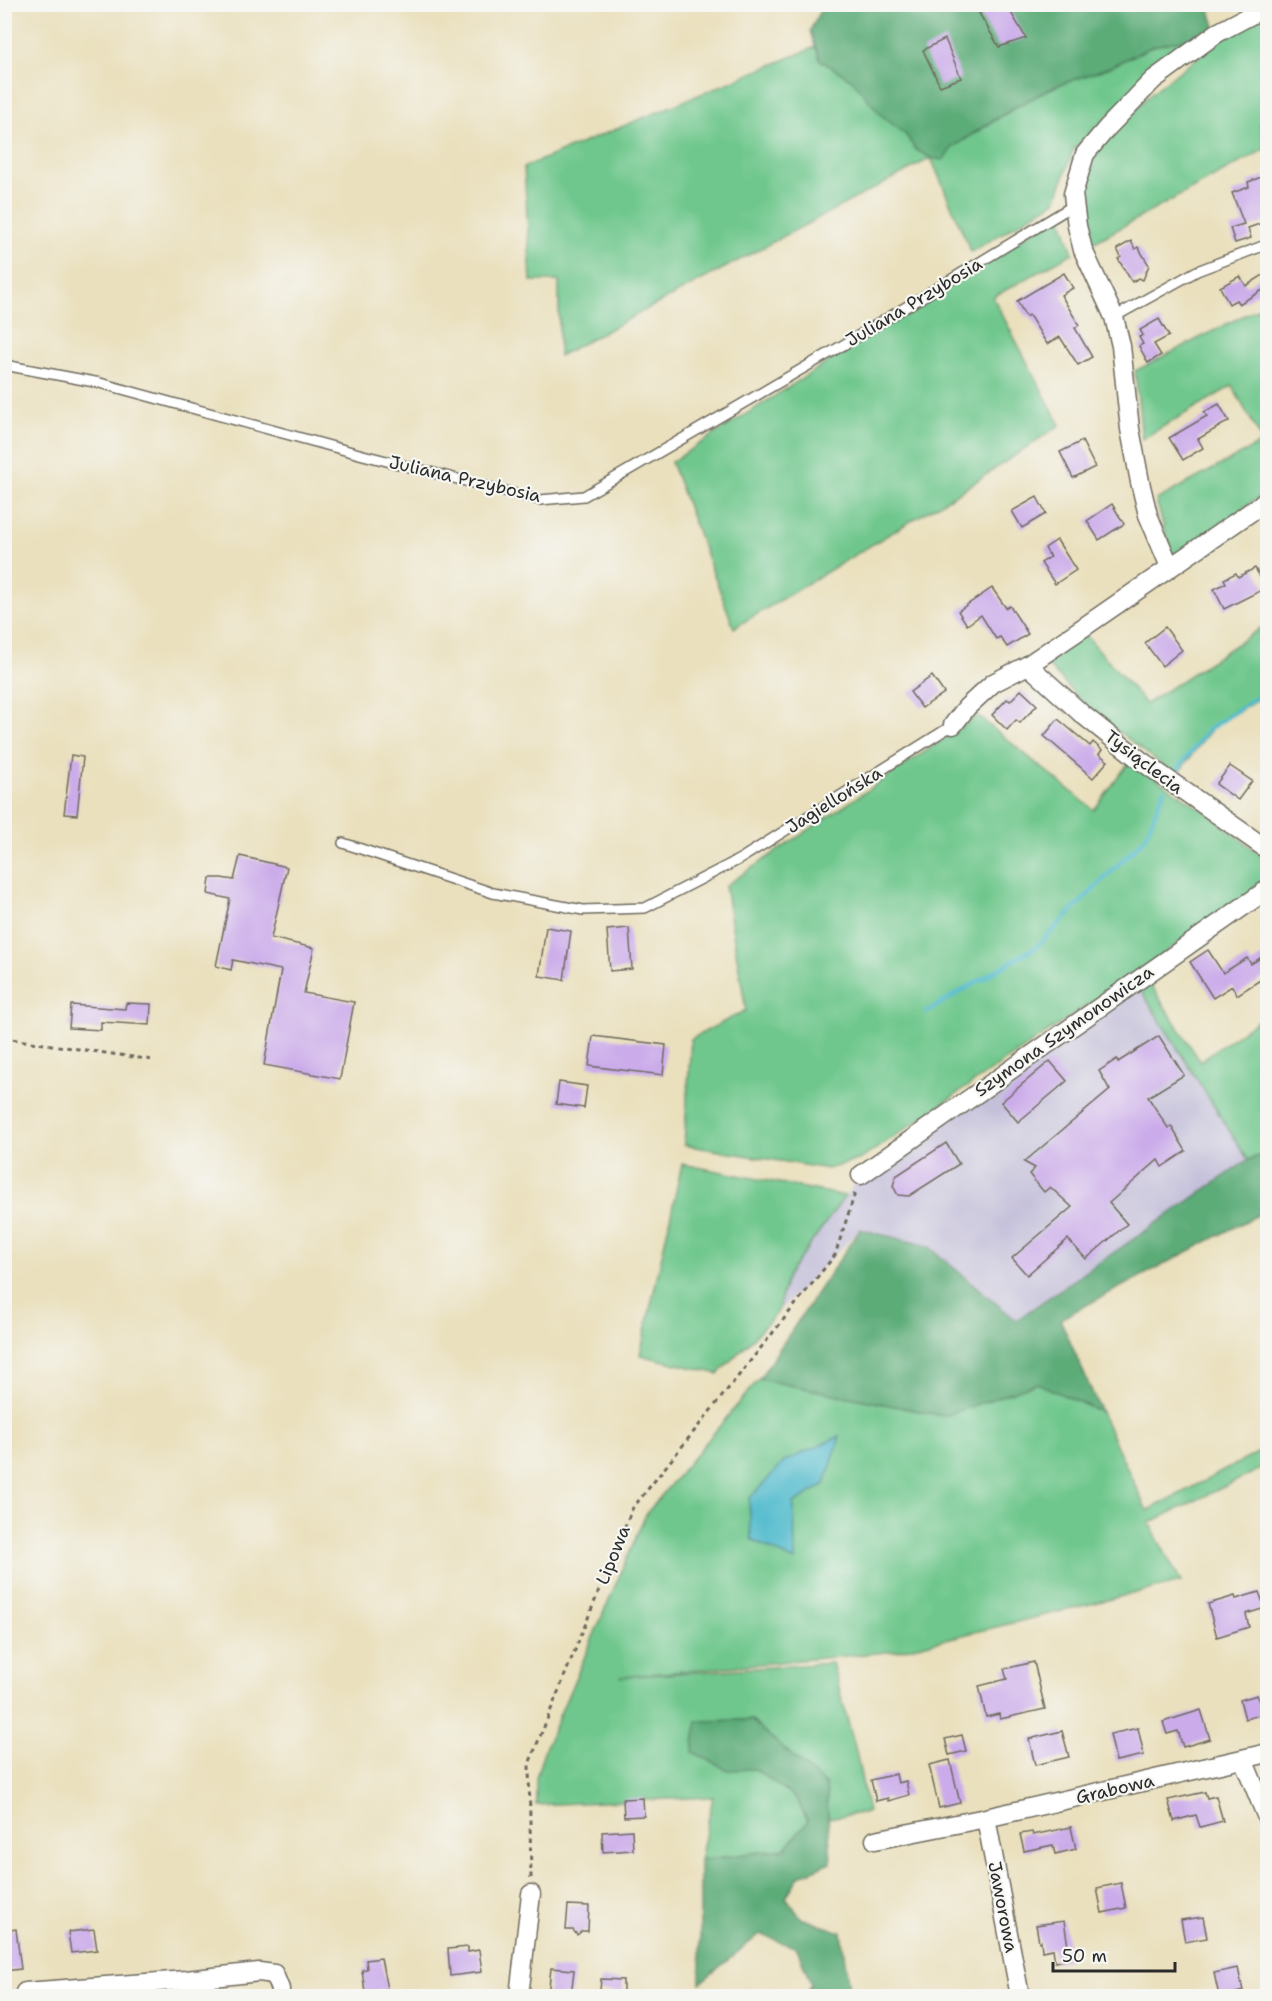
<svg xmlns="http://www.w3.org/2000/svg" width="1272" height="2001" viewBox="0 0 1272 2001" font-family="'Shantell Sans',sans-serif">
	<style>
		.industrial { fill: #c5c0da }
		.green { fill: #70c78d; stroke: #4e795c; stroke-width: 1.5 }
		.forest { fill: #5cac78; stroke: #446c52; stroke-width: 1.5 }
		.water { fill: #51bbcd; stroke: #3e737c; stroke-width: 1.5 }
		.lines { fill: none; stroke-linecap: round; stroke-linejoin: round }
		.stream { stroke: #51bbcd; stroke-width: 4.5 }
		.building { fill: #cbabea }
		.service-casing { stroke: #6e6a5e; stroke-width: 12 }
		.minor-casing { stroke: #6e6a5e; stroke-width: 21 }
		.path { stroke: #6e6a5e; stroke-width: 3; stroke-dasharray: 4.5 4.5; stroke-linecap: butt }
		.service { stroke: #fff; stroke-width: 9 }
		.minor { stroke: #fff; stroke-width: 18 }
		.labels { text-anchor: middle; stroke-width: 4.5; stroke-linejoin: round; paint-order: stroke }
		.street-label { font-size: 18px; fill: #2b2b2b; stroke: #f6f6f2 }
	</style>
	<rect width="100%" height="100%" fill="#f6f6f2"/>
	<filter id="ink" filterUnits="userSpaceOnUse"><feTurbulence type="fractalNoise" baseFrequency=".0167" numOctaves="2"/><feDisplacementMap in="SourceGraphic" scale="12" xChannelSelector="R" yChannelSelector="G"/><feConvolveMatrix kernelMatrix="1 2 1 2 8 2 1 2 1" color-interpolation-filters="sRGB"/></filter>
	<filter id="wash" filterUnits="userSpaceOnUse"><feTurbulence type="fractalNoise" baseFrequency=".008" numOctaves="4" result="noise"/><feDisplacementMap in="SourceGraphic" scale="24" xChannelSelector="R" yChannelSelector="G"/><feGaussianBlur stdDeviation="1.35" result="paint"/><feColorMatrix in="noise" values="0 0 0 0 0 0 0 0 0 0 0 0 0 0 0 0 0 1.4 0 .05"/><feComposite in="paint" operator="in"/></filter>
	<g filter="url(#wash)">
		<rect width="100%" height="100%" fill="#eae0bd"/>
		<path class="industrial" d="M 1135,981 L 1248,1160 L 1015,1320 L 928,1246 L 860,1229 L 777,1313 L 788,1275 L 861,1175 Z"/>
		<g class="green">
			<path d="M 1267,13 L 1267,120 L 1260,124 L 1267,148 L 1089,245 L 1081,205 L 1081,188 L 1091,157 L 1151,93 L 1222,39 Z"/>
			<path d="M 1194,37 L 1115,109 L 1073,150 L 1056,201 L 971,252 L 931,158 L 559,356 L 559,281 L 531,281 L 524,167 L 815,47 L 852,80 L 952,148 L 1019,105 L 1056,86 L 1110,67 L 1153,46 Z"/>
			<path d="M 1060,214 L 1073,253 L 993,297 L 1060,425 L 969,486 L 734,628 L 671,462 Z"/>
			<path d="M 1264,305 L 1267,312 L 1267,491 L 1173,560 L 1156,500 L 1263,442 L 1232,386 L 1142,439 L 1135,371 Z"/>
			<path d="M 1267,624 L 1267,694 L 1213,727 L 1176,776 L 1087,707 L 1045,662 L 1085,634 L 1146,704 Z"/>
			<path d="M 978,716 L 1094,810 L 1130,761 L 1210,815 L 1267,860 L 1267,883 L 861,1159 L 828,1169 L 684,1145 L 691,1039 L 746,1010 L 725,886 Z"/>
			<path d="M 1150,984 L 1200,1061 L 1267,1014 L 1267,1153 L 1248,1160 L 1140,989 Z"/>
			<path d="M 682,1164 L 845,1196 L 788,1275 L 777,1313 L 718,1374 L 640,1355 Z"/>
			<path d="M 759,1379 L 944,1416 L 1037,1383 L 1101,1412 L 1147,1511 L 1267,1448 L 1267,1466 L 1149,1523 L 1181,1582 L 897,1651 L 620,1677 L 832,1663 L 856,1751 L 868,1812 L 828,1818 L 826,1785 L 751,1720 L 698,1721 L 755,1769 L 796,1798 L 808,1821 L 785,1849 L 700,1860 L 713,1797 L 536,1805 L 536,1778 L 544,1751 L 646,1514 Z"/>
		</g>
		<g class="forest">
			<path d="M 1208,4 L 1217,33 L 1153,46 L 1110,67 L 1056,86 L 1019,105 L 986,125 L 952,148 L 943,160 L 931,158 L 916,150 L 906,135 L 881,115 L 852,80 L 820,60 L 810,31 L 823,5 Z"/>
			<path d="M 1267,1153 L 1267,1210 L 1060,1319 L 1101,1412 L 1037,1383 L 944,1416 L 759,1379 L 860,1229 L 928,1246 L 1016,1320 L 1248,1160 Z"/>
			<path d="M 751,1720 L 826,1785 L 831,1862 L 799,1876 L 786,1897 L 801,1918 L 841,1932 L 850,1996 L 804,1996 L 811,1984 L 797,1948 L 760,1934 L 700,1983 L 700,1860 L 785,1849 L 808,1821 L 796,1798 L 755,1769 L 728,1770 L 693,1752 L 697,1721 Z"/>
		</g>
		<path class="water" d="M 840,1436 L 825,1484 L 794,1503 L 795,1561 L 751,1539 L 749,1499 L 785,1461 Z"/>
		<g class="lines">
			<g class="stream">
				<path d="M 1175,773 L 1208,730 L 1268,690"/>
				<path d="M 926,1012 L 1036,947 L 1145,838 L 1164,790"/>
			</g>
		</g>
		<g id="blocks">
			<g class="building">
				<path d="M 997,4 L 1006,4 L 1026,38 L 999,47 L 979,13 Z"/>
				<path d="M 945,39 L 961,78 L 940,86 L 923,50 Z"/>
				<path d="M 1264,176 L 1268,188 L 1268,221 L 1248,228 L 1251,238 L 1235,243 L 1230,228 L 1244,224 L 1232,193 L 1249,187 L 1248,182 Z"/>
				<path d="M 1131,241 L 1135,249 L 1138,247 L 1149,265 L 1143,280 L 1139,278 L 1132,282 L 1118,259 L 1121,257 L 1117,249 Z"/>
				<path d="M 1268,272 L 1268,287 L 1239,304 L 1236,300 L 1229,304 L 1220,287 L 1240,276 L 1246,286 Z"/>
				<path d="M 1064,273 L 1073,288 L 1061,295 L 1079,325 L 1075,328 L 1092,357 L 1078,365 L 1060,337 L 1047,344 L 1029,315 L 1026,317 L 1017,301 Z"/>
				<path d="M 1159,319 L 1169,336 L 1154,344 L 1161,355 L 1148,363 L 1139,346 L 1143,344 L 1139,337 L 1143,335 L 1140,330 Z"/>
				<path d="M 1219,404 L 1229,421 L 1198,439 L 1203,448 L 1183,460 L 1169,438 L 1207,416 L 1204,412 Z"/>
				<path d="M 1082,441 L 1095,467 L 1073,478 L 1060,452 Z"/>
				<path d="M 1037,497 L 1046,514 L 1022,528 L 1012,511 Z"/>
				<path d="M 1112,504 L 1124,524 L 1099,540 L 1087,521 Z"/>
				<path d="M 1057,540 L 1076,570 L 1055,584 L 1041,563 L 1050,557 L 1045,548 Z"/>
				<path d="M 1255,568 L 1266,588 L 1224,609 L 1214,589 L 1226,583 L 1224,579 L 1236,573 L 1238,577 Z"/>
				<path d="M 992,588 L 1006,608 L 1010,606 L 1028,634 L 1007,647 L 1000,637 L 996,639 L 981,615 L 967,625 L 958,611 Z"/>
				<path d="M 1165,627 L 1182,650 L 1162,666 L 1145,643 Z"/>
				<path d="M 932,676 L 944,693 L 922,708 L 910,692 Z"/>
				<path d="M 1021,690 L 1037,705 L 1020,723 L 1016,720 L 1007,730 L 992,715 L 1007,699 L 1010,701 Z"/>
				<path d="M 1058,719 L 1090,746 L 1093,742 L 1102,750 L 1099,754 L 1108,761 L 1093,778 L 1044,736 Z"/>
				<path d="M 71,755 L 83,757 L 77,815 L 64,814 Z"/>
				<path d="M 1230,766 L 1252,781 L 1238,800 L 1216,784 Z"/>
				<path d="M 240,856 L 287,867 L 271,938 L 314,948 L 304,993 L 354,1002 L 340,1079 L 264,1065 L 281,970 L 233,960 L 231,970 L 216,966 L 230,899 L 208,894 L 210,878 L 221,878 L 234,880 Z"/>
				<path d="M 546,927 L 571,931 L 564,980 L 539,976 Z"/>
				<path d="M 629,928 L 632,969 L 610,971 L 607,930 Z"/>
				<path d="M 1208,950 L 1223,973 L 1247,958 L 1251,964 L 1268,953 L 1268,975 L 1237,995 L 1232,986 L 1213,998 L 1190,962 Z"/>
				<path d="M 126,1003 L 151,1004 L 150,1025 L 101,1022 L 101,1030 L 69,1028 L 71,1005 L 125,1009 Z"/>
				<path d="M 593,1036 L 666,1045 L 663,1075 L 589,1066 Z"/>
				<path d="M 1159,1036 L 1184,1075 L 1148,1097 L 1168,1128 L 1171,1126 L 1186,1151 L 1162,1167 L 1158,1160 L 1109,1203 L 1127,1224 L 1086,1259 L 1068,1239 L 1027,1275 L 1012,1258 L 1072,1207 L 1050,1187 L 1044,1192 L 1029,1174 L 1035,1168 L 1024,1162 L 1110,1090 L 1099,1071 L 1117,1059 L 1118,1062 Z"/>
				<path d="M 1050,1061 L 1067,1081 L 1018,1122 L 1001,1102 Z"/>
				<path d="M 559,1082 L 587,1086 L 584,1108 L 556,1104 Z"/>
				<path d="M 946,1143 L 959,1164 L 909,1196 L 898,1195 L 893,1186 L 896,1176 Z"/>
				<path d="M 1259,1592 L 1265,1608 L 1246,1614 L 1249,1627 L 1217,1637 L 1208,1604 L 1235,1596 L 1236,1599 Z"/>
				<path d="M 1034,1662 L 1045,1709 L 1000,1719 L 999,1714 L 986,1717 L 979,1686 L 1007,1679 L 1004,1669 Z"/>
				<path d="M 1257,1695 L 1263,1714 L 1245,1719 L 1240,1700 Z"/>
				<path d="M 1201,1710 L 1210,1739 L 1183,1747 L 1178,1731 L 1167,1734 L 1163,1722 Z"/>
				<path d="M 1138,1728 L 1144,1755 L 1116,1761 L 1110,1734 Z"/>
				<path d="M 1062,1731 L 1069,1757 L 1035,1765 L 1029,1739 Z"/>
				<path d="M 962,1735 L 966,1751 L 949,1755 L 945,1739 Z"/>
				<path d="M 950,1760 L 960,1803 L 939,1808 L 929,1765 Z"/>
				<path d="M 896,1774 L 898,1783 L 906,1781 L 909,1795 L 888,1801 L 888,1798 L 876,1801 L 871,1780 Z"/>
				<path d="M 1205,1792 L 1207,1798 L 1216,1796 L 1223,1821 L 1200,1827 L 1196,1815 L 1174,1821 L 1168,1800 Z"/>
				<path d="M 643,1798 L 644,1816 L 624,1817 L 623,1799 Z"/>
				<path d="M 1071,1827 L 1076,1849 L 1055,1854 L 1053,1845 L 1024,1851 L 1020,1834 L 1032,1832 L 1033,1835 Z"/>
				<path d="M 632,1830 L 633,1850 L 603,1852 L 602,1832 Z"/>
				<path d="M 1121,1883 L 1126,1908 L 1102,1913 L 1097,1888 Z"/>
				<path d="M 568,1905 L 589,1906 L 588,1931 L 582,1931 L 577,1935 L 573,1930 L 566,1930 Z"/>
				<path d="M 1203,1917 L 1207,1938 L 1185,1942 L 1181,1920 Z"/>
				<path d="M 1064,1921 L 1070,1959 L 1055,1962 L 1053,1949 L 1042,1951 L 1041,1941 L 1039,1942 L 1036,1925 Z"/>
				<path d="M 16,1929 L 21,1969 L 4,1971 L 4,1931 Z"/>
				<path d="M 94,1929 L 97,1950 L 71,1953 L 68,1932 Z"/>
				<path d="M 468,1947 L 468,1952 L 479,1950 L 482,1972 L 450,1976 L 448,1949 Z"/>
				<path d="M 381,1958 L 387,1989 L 365,1992 L 362,1970 L 367,1969 L 366,1960 Z"/>
				<path d="M 551,1968 L 574,1970 L 571,1996 L 548,1996 Z"/>
				<path d="M 1238,1968 L 1243,1991 L 1232,1994 L 1233,1996 L 1219,1996 L 1214,1973 Z"/>
				<path d="M 601,1979 L 623,1980 L 623,1992 L 600,1991 Z"/>
			</g>
		</g>
	</g>
	<g filter="url(#ink)">
		<use href="#blocks" fill-opacity="0" stroke="#6e6a5e" stroke-width="1.5"/>
		<g class="lines">
			<defs>
				<g id="service">
					<path d="M 1114,317 L 1197,271 L 1268,244"/>
					<path d="M 4,365 L 100,383 L 363,455 L 540,500 L 584,496 L 845,344 L 1074,205"/>
					<path d="M 343,843 L 493,893 L 583,910 L 645,908 L 740,859 L 953,725"/>
				</g>
				<g id="minor">
					<path d="M 1170,567 L 1148,515 L 1140,482 L 1130,429 L 1121,346 L 1114,317 L 1083,250 L 1077,226 L 1073,194 L 1085,154 L 1107,128 L 1153,80 L 1217,33 L 1268,6"/>
					<path d="M 1028,665 L 1082,714 L 1140,760 L 1268,850"/>
					<path d="M 953,725 L 967,707 L 993,683 L 1028,665 L 1081,629 L 1268,500"/>
					<path d="M 861,1175 L 1268,889"/>
					<path d="M 1243,1759 L 1268,1820"/>
					<path d="M 986,1818 L 1020,1996"/>
					<path d="M 875,1840 L 986,1818 L 1268,1753"/>
					<path d="M 25,1992 L 186,1980 L 259,1972 L 274,1974 L 280,1989 L 280,1996"/>
					<path d="M 519,1996 L 531,1894"/>
				</g>
			</defs>
			<use href="#service" class="service-casing"/>
			<use href="#minor" class="minor-casing"/>
			<g class="path">
				<path d="M 4,1038 L 153,1060"/>
				<path d="M 531,1878 L 529,1764 L 632,1509 L 835,1255 L 856,1190"/>
			</g>
			<use href="#service" class="service"/>
			<use href="#minor" class="minor"/>
		</g>
	</g>
	<g class="labels">
		<g class="street-label">
			<text transform="translate(914 302) rotate(-31)" y="6">Juliana Przybosia</text>
			<text transform="translate(465 479) rotate(13)" y="6">Juliana Przybosia</text>
			<text transform="translate(1144 762) rotate(37)" y="6">Tysiąclecia</text>
			<text transform="translate(834 800) rotate(-32)" y="6">Jagiellońska</text>
			<text transform="translate(1064 1031) rotate(-35)" y="6">Szymona Szymonowicza</text>
			<text transform="translate(613 1555) rotate(-68)" y="6">Lipowa</text>
			<text transform="translate(1115 1789) rotate(-13)" y="6">Grabowa</text>
			<text transform="translate(1003 1907) rotate(79)" y="6">Jaworowa</text>
		</g>
	</g>
	<rect width="1272" height="2001" fill="none" stroke="#f6f6f2" stroke-width="24"/>
	<path d="M1053 1962v9h122v-9" fill="none" stroke="#2b2b2b" stroke-width="3"/>
	<text x="1062" y="1962" font-size="18" fill="#2b2b2b" stroke="#f6f6f2" stroke-width="4.5" paint-order="stroke">50 m</text>
</svg>
